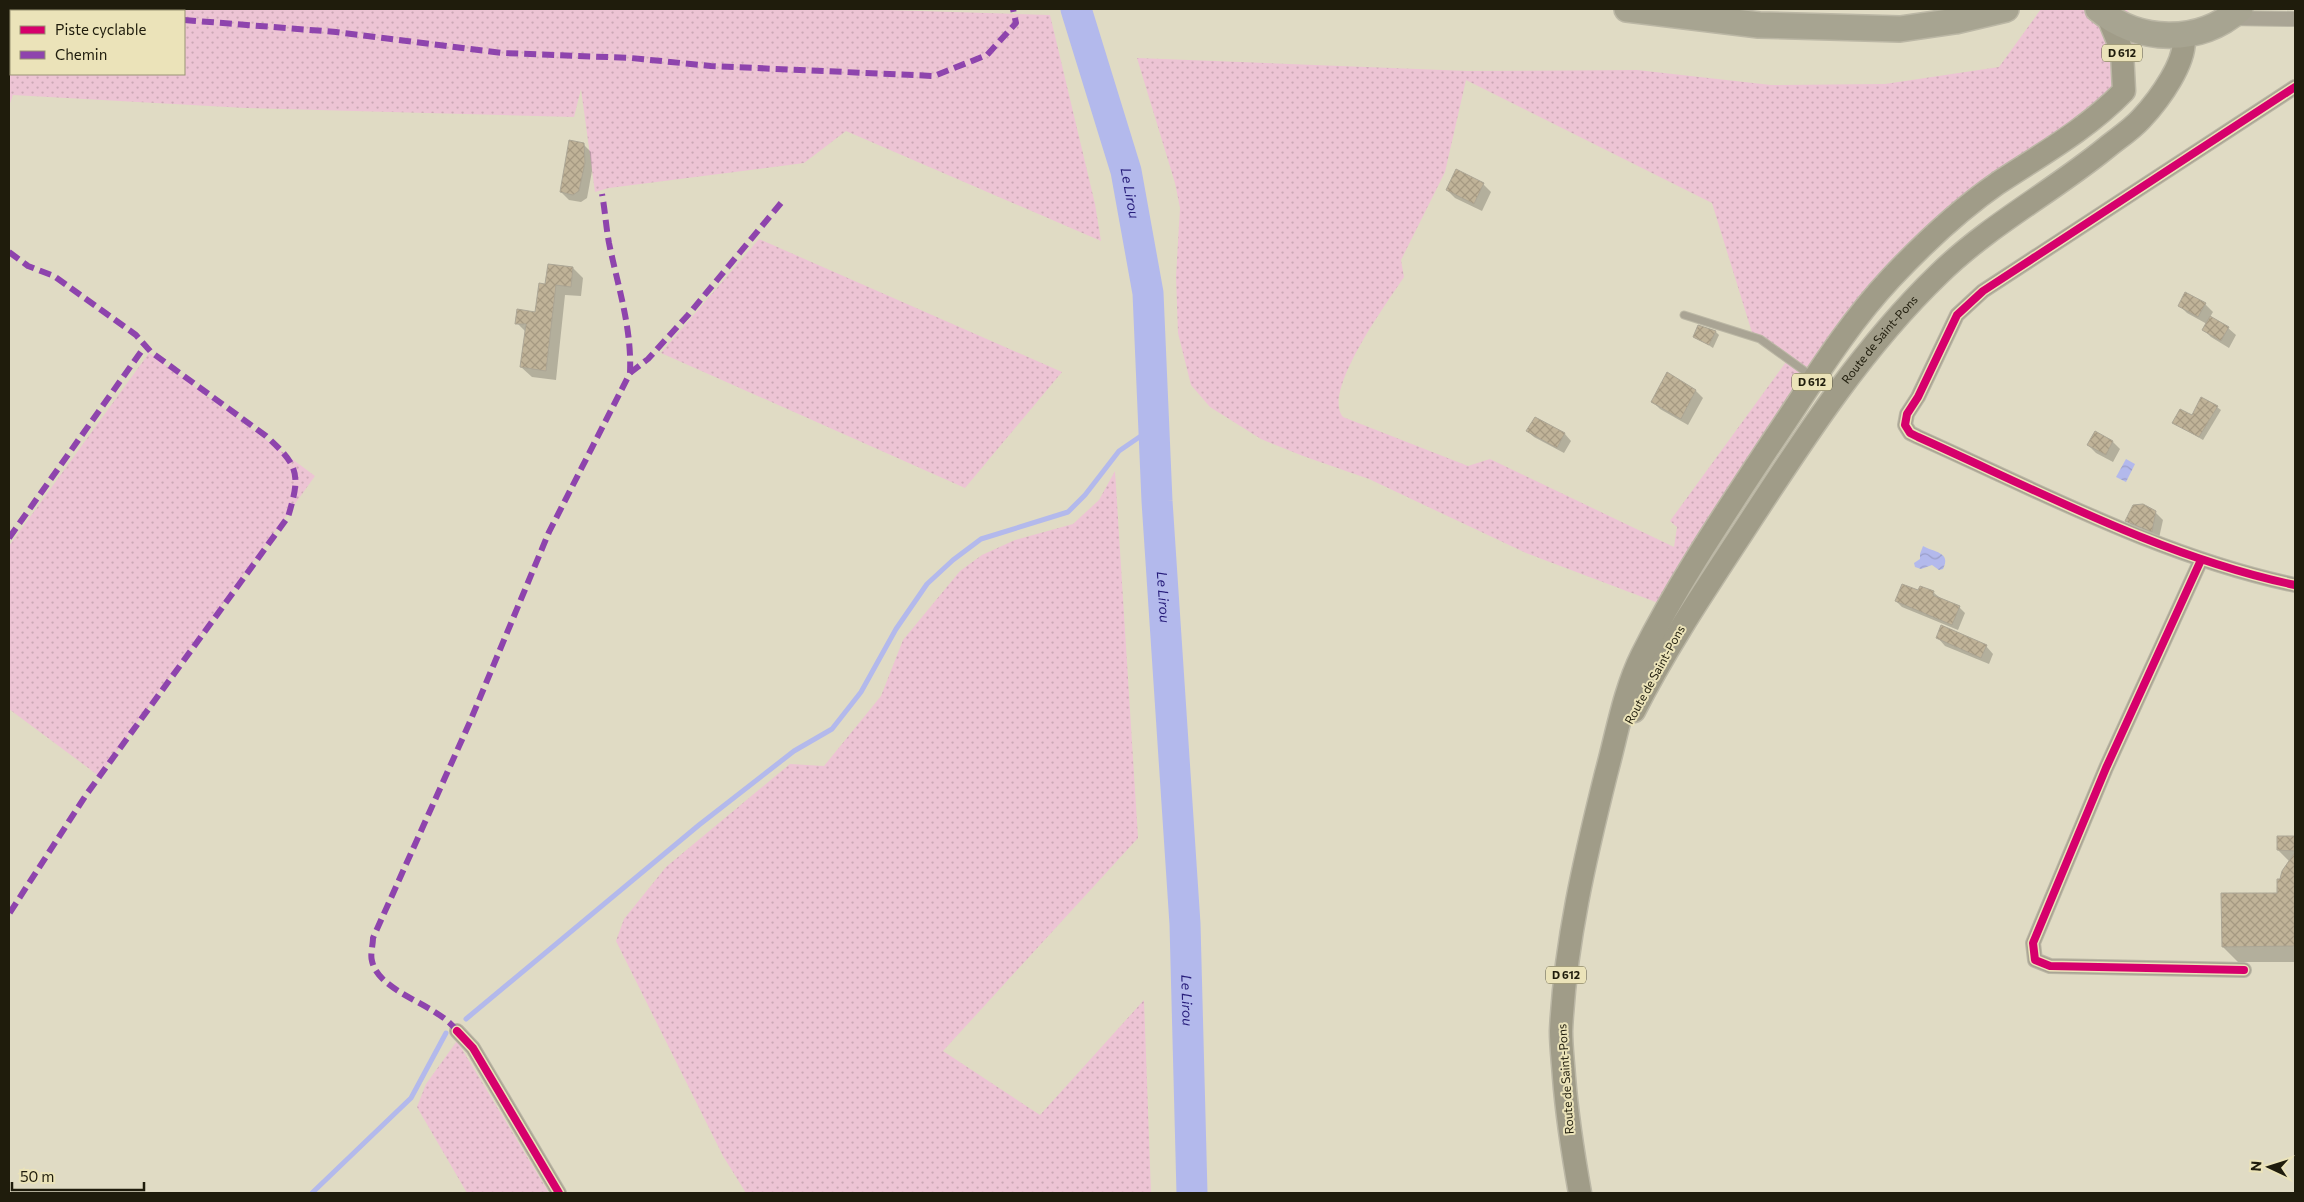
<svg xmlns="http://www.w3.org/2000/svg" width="2304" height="1202" viewBox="0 0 2304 1202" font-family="Commissioner,sans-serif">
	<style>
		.grass { fill: url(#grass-dots); fill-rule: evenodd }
		.water { fill: url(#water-waves) }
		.shadow { fill: #0003 }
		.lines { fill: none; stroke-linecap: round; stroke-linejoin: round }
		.stream { stroke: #b3b9ec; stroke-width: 5 }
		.river { stroke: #b3b9ec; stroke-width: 31 }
		.building { fill: url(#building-cross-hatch); stroke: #aca695 }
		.lane-casing { stroke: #bbb7a5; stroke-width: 9 }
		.street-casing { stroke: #bbb7a5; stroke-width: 16 }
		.primary-casing { stroke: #bbb7a5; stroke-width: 25 }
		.highway-casing { stroke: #bbb7a5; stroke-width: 28 }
		.lane { stroke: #a9a494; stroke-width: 7 }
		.street { stroke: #a9a494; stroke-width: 14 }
		.primary { stroke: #a09c88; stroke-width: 22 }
		.highway { stroke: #a7a491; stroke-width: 25 }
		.quiet { stroke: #8e44ad; stroke-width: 6; stroke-dasharray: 12 6; stroke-linecap: butt }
		.cycleway-casing { stroke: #ebe3b9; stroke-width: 11 }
		.cycleway { stroke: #d6006c; stroke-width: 8 }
		.labels { text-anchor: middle; stroke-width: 4; stroke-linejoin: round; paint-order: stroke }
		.shield { fill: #ebe3b9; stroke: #5c5840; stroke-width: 1 }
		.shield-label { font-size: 11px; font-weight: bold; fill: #1f1c0c }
		.street-label { font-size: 12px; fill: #1f1c0c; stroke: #ebe3b9 }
		.water-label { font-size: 14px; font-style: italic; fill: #261c7a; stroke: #ebe3b9 }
	</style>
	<defs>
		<pattern id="grass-dots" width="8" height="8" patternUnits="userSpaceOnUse" patternTransform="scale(1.25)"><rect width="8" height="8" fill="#edc4d4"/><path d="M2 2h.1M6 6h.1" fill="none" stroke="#cba8b5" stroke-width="1.8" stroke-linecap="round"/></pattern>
		<pattern id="water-waves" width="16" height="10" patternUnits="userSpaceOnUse" patternTransform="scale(1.25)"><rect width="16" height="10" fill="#b3b9ec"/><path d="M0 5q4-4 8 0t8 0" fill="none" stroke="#9a9ec9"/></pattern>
		<pattern id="building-cross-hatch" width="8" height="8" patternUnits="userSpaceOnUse" patternTransform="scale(1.25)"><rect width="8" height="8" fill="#c0b398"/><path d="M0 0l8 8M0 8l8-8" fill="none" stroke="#a59982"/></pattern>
	</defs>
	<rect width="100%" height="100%" fill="#e0dbc4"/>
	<g class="grass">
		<path d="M 9,9 L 855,9 L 1050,15 L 1095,204 L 1101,241 L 846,131 L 804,163 L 609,188 L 595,192 L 581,89 L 574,117 L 245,108 L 13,95 L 9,106 ZM 11,11 L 184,11 L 184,74 L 11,74 Z"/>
		<path d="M 2041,9 L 2126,9 C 2137,20 2138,43 2133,58 C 2130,68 2121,79 2116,89 L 1887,273 L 1661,604 L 1526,553 L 1369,479 L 1303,456 L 1261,439 L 1210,407 L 1191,385 L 1178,333 L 1176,277 L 1180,208 L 1175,183 L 1137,58 L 1468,71 L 1637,70 L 1771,85 L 1885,84 L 1999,67 ZM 1466,80 L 1712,203 L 1754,339 L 1789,358 L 1670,521 L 1677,527 L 1674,547 L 1490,459 L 1468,466 L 1343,417 C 1321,392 1389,300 1404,277 L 1401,260 L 1445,172 Z"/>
		<path d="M 759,239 L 1062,372 L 965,488 L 661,353 Z"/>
		<path d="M 149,353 L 315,476 L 99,776 L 9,709 L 9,546 Z"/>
		<path d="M 1115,471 L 1138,838 L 943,1051 L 1040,1115 L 1144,1000 L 1151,1193 L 746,1193 L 723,1156 L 616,941 L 624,919 L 666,867 L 790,764 L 824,766 L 881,696 L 903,640 L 960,571 L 982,555 L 1015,540 L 1073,524 L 1099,500 Z"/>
		<path d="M 457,1041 L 549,1193 L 467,1193 L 417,1107 L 426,1084 Z"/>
	</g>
	<g class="water">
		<path d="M 2126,459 L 2135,464 L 2126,482 L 2116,477 Z"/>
		<path d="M 1923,546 C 1933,552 1952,552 1943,569 L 1939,570 L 1932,565 L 1921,569 L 1915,567 L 1914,563 L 1920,559 L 1920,554 Z"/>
	</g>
	<g class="shadow">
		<path d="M 583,144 L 591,152 L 592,171 L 587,198 L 581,202 L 569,200 L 561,192 Z"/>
		<path d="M 1483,184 L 1491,192 L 1482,211 L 1455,198 L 1447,190 Z"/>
		<path d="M 573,268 L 583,278 L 581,296 L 565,295 L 556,380 L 532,377 L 521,367 L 526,332 L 517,323 L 536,313 L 546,285 Z"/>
		<path d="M 2205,304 L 2213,312 L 2210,317 L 2228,328 L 2236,335 L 2229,348 L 2211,337 L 2204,330 L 2207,324 L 2187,313 L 2179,305 Z"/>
		<path d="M 1699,327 L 1716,332 L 1719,335 L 1713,348 L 1695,336 Z"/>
		<path d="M 1668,374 L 1696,391 L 1703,398 L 1688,425 L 1660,409 L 1653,402 Z"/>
		<path d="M 2217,407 L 2221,410 L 2203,440 L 2173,422 Z"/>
		<path d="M 1535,418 L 1565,434 L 1571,441 L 1564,453 L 1534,437 L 1527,431 Z"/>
		<path d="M 2095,433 L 2113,442 L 2120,449 L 2113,462 L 2096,453 L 2088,445 Z"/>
		<path d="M 2155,512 L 2163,520 L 2159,538 L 2134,528 L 2126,520 Z"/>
		<path d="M 1918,592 L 1933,592 L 1940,598 L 1959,607 L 1965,613 L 1958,630 L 1902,607 L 1896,601 Z"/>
		<path d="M 1938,638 L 1986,646 L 1993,654 L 1989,664 L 1945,646 Z"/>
		<path d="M 2278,837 L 2295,838 L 2295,962 L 2238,962 L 2223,947 L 2278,894 L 2281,880 L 2290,862 L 2278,850 Z"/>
	</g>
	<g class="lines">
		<g class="stream">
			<path d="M 466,1019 L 699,825 L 794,751 L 832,729 L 861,692 L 896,629 L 927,584 L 953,560 L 981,539 L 1068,512 L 1085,495 L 1119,451 L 1154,427"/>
			<path d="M 312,1193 L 411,1098 L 446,1033"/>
		</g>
		<path class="river" id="s1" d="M 1076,9 L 1126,171 L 1148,293 L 1157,501 L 1185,924 L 1192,1193"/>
	</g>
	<g class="building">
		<path d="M 569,140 L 584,143 L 585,163 L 579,191 L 573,195 L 560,192 Z"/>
		<path d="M 1456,169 L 1484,183 L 1474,204 L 1446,190 Z"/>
		<path d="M 548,264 L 573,267 L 571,287 L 556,285 L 546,371 L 520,367 L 526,324 L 515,324 L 517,309 L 535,312 L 539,283 L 545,284 Z"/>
		<path d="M 2185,292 L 2206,303 L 2198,317 L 2178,306 Z"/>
		<path d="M 2210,316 L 2229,327 L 2221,341 L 2202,330 Z"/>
		<path d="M 1698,325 L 1716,331 L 1709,345 L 1693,337 Z"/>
		<path d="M 1667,372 L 1696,390 L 1681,419 L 1651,402 Z"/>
		<path d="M 2201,397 L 2218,406 L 2199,437 L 2172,423 L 2180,409 L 2192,415 Z"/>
		<path d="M 1535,417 L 1565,433 L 1557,448 L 1526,431 Z"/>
		<path d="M 2095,431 L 2113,441 L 2106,455 L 2087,445 Z"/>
		<path d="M 2143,504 L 2156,511 L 2152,532 L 2125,521 L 2133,505 Z"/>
		<path d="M 1902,584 L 1918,590 L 1920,586 L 1934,591 L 1933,595 L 1960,606 L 1952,625 L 1895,601 Z"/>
		<path d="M 1941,625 L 1987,645 L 1981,658 L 1936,638 Z"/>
		<path d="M 2277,836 L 2295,836 L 2295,851 L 2277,850 Z"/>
		<path d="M 2295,852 L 2295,946 L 2222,947 L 2221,893 L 2277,893 L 2277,879 L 2280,879 L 2282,871 Z"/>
	</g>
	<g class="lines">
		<defs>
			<path id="lane" d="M 1684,315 L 1760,339 L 1813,377"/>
			<g id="street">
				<path d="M 2230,18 L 2294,19"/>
				<path d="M 2295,87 L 1983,291 L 1957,315 L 1918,397 L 1907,414 L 1905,425 L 1910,433 L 1918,437 C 2041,492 2162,557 2295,585"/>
				<path d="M 2201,560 L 2106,768 L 2033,943 L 2035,960 L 2050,966 L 2244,970"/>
				<path d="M 457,1031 L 473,1048 L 559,1193"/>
			</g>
			<g id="primary">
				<path id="s2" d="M 1634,711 C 1668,644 1709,584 1750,521 C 1806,435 1864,346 1939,274 C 1989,225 2052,192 2106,148 C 2117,139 2131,130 2141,119 C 2158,101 2189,60 2183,35"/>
				<path d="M 1580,1193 C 1573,1154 1567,1116 1564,1077 C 1563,1062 1561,1046 1561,1031 C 1565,944 1585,858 1606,774 C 1617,734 1624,691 1642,655 C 1678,583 1724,515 1768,448 C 1807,391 1843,329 1891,278 C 1923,244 1959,210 1998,183 C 2042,154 2087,129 2124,91 L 2122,51 L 2108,17"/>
			</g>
			<g id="highway">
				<path d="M 1627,9 L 1759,25 L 1900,29 L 1955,21 L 2006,9"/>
				<path d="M 2098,9 C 2138,43 2199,45 2240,9"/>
			</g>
		</defs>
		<use href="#lane" class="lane-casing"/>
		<use href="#street" class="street-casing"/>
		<use href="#primary" class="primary-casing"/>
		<use href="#highway" class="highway-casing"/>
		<use href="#lane" class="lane"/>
		<use href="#street" class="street"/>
		<use href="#primary" class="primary"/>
		<use href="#highway" class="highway"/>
		<g class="quiet">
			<path d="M 9,16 L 11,16"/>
			<path d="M 184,20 L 336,32 L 503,53 L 631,58 L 711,66 L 934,76 L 987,55 L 1016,23 L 1013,9"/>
			<path d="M 9,252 L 28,266 L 54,276 L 136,335 L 151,352 L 266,436 C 299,466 301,474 288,517 L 86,795 L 9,914"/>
			<path d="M 630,373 L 648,359 L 688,315 L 781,203"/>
			<path d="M 9,538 L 145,346"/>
			<path d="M 457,1031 C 438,1004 379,993 372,961 C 370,955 373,945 373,938 L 469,724 L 549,532 L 630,373 C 632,328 618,287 609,243 C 606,227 605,210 602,194"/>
		</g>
		<defs>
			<g id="cycleway">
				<path d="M 2295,87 L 1983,291 L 1957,315 L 1918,397 L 1907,414 L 1905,425 L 1910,433 L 1918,437 C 2041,492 2162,557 2295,585"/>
				<path d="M 2201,560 L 2106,768 L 2033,943 L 2035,960 L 2050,966 L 2244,970"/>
				<path d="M 457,1031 L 473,1048 L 559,1193"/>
			</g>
		</defs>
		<use href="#cycleway" class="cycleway-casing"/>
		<use href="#cycleway" class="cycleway"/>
	</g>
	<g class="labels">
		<g class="shield">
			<rect x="2102" y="44.5" width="40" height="17" rx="4"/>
			<rect x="1792" y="373.5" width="40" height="17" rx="4"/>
			<rect x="1546" y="966.5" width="40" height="17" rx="4"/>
		</g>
		<g class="shield-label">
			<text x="2122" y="57">D 612</text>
			<text x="1812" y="386">D 612</text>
			<text x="1566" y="979">D 612</text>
		</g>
		<g class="street-label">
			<text dy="4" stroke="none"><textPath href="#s2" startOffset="446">Route de Saint-Pons</textPath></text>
			<text transform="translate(1655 675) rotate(-61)" y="4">Route de Saint-Pons</text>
			<text transform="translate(1566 1079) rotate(-94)" y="4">Route de Saint-Pons</text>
		</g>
		<g class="water-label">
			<text dy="5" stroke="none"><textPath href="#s1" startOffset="192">Le Lirou</textPath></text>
			<text dy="5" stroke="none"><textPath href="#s1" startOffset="598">Le Lirou</textPath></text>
			<text dy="5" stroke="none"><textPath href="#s1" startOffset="1002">Le Lirou</textPath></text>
		</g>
	</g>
	<rect width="2304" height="1202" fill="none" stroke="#1f1c0c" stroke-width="20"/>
	<rect x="10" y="10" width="175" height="65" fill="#ebe3b9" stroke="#999374"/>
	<rect x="20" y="26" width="25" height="8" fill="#d6006c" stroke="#999374"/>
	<text x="55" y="35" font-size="15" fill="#1f1c0c">Piste cyclable</text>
	<rect x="20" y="51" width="25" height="8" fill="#8e44ad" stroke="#999374"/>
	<text x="55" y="60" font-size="15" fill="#1f1c0c">Chemin</text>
	<g transform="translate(2269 1167) rotate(274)" stroke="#ebe3b9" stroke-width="4" paint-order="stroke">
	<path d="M0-4L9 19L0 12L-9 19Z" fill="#1f1c0c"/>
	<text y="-8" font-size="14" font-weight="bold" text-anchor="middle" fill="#1f1c0c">N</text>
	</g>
	<path d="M12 1182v8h132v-8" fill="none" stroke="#1f1c0c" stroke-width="2.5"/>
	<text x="20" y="1182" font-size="15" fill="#1f1c0c" stroke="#ebe3b9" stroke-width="4" paint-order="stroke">50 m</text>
</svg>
